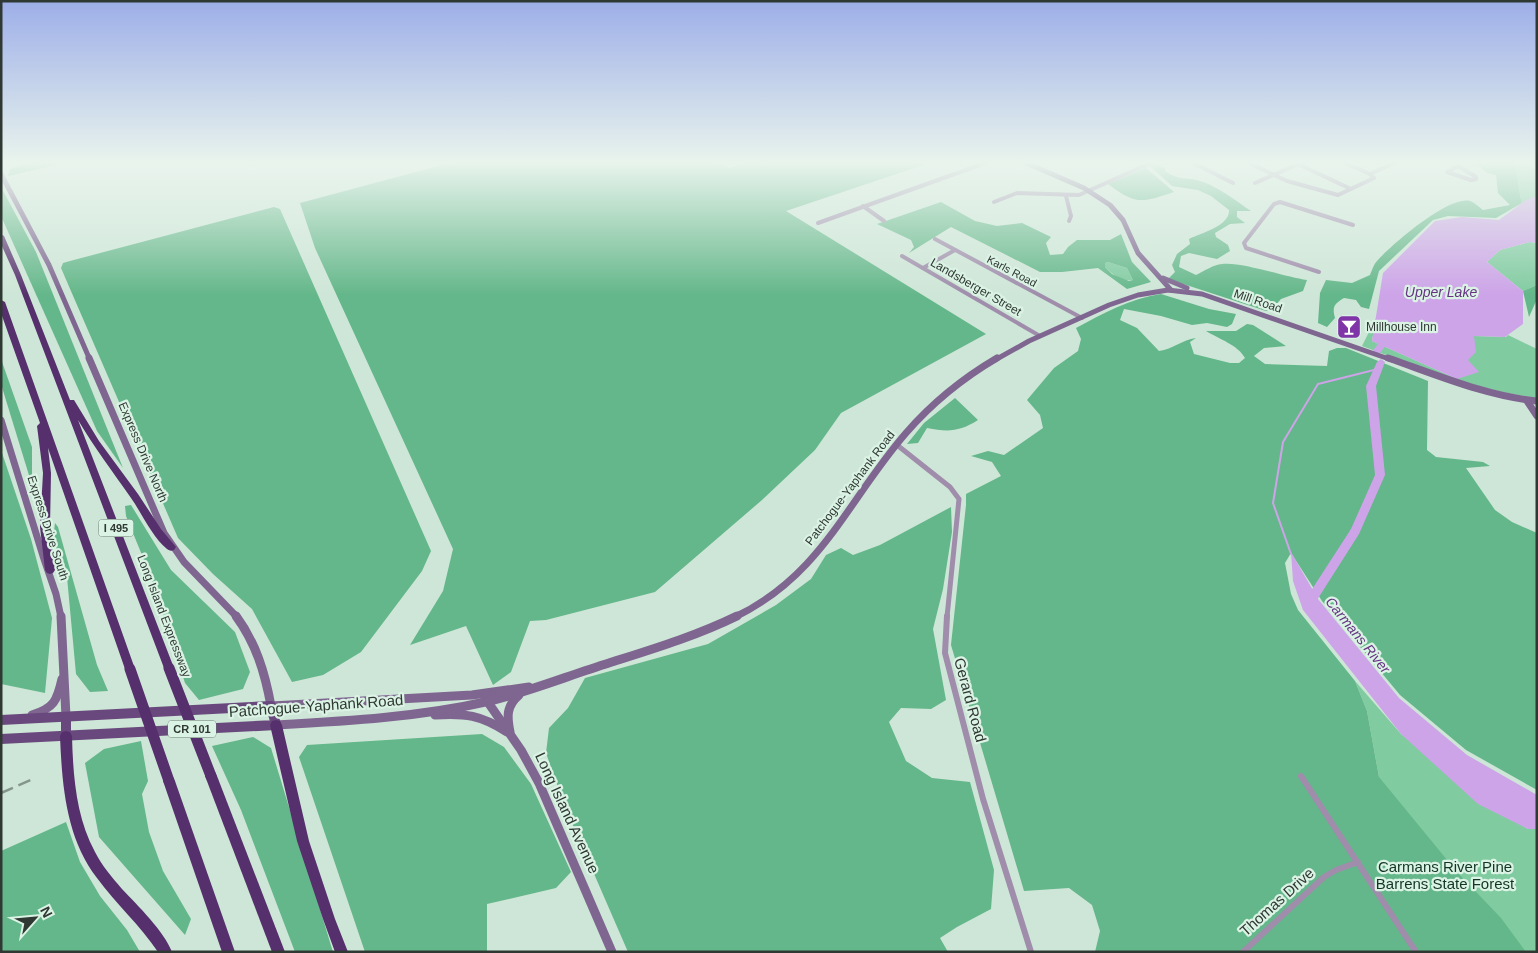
<svg xmlns="http://www.w3.org/2000/svg" width="1538" height="953" viewBox="0 0 1538 953" font-family="Arial,sans-serif">
	<style>
		.green { fill: #81cba1 }
		.forest { fill: #64b78a; fill-rule: evenodd }
		.water { fill: #cda4e8 }
		.lines { fill: none; stroke-linecap: round; stroke-linejoin: round }
		.stream { stroke: #cda4e8; stroke-width: 2 }
		.river { fill: #cda4e8; fill-rule: evenodd }
		.street-far2 { stroke: #9f8dab; stroke-width: 4 }
		.street-far1 { stroke: #9f8dab; stroke-width: 5 }
		.street { stroke: #9f8dab; stroke-width: 6 }
		.secondary-far2 { stroke: #7f6691; stroke-width: 5 }
		.secondary-far1 { stroke: #7f6691; stroke-width: 7 }
		.secondary { stroke: #7f6691; stroke-width: 9 }
		.primary { stroke: #69497d; stroke-width: 10 }
		.highway { fill: #56306c; fill-rule: evenodd }
		.rail { stroke: #85968c; stroke-width: 2.5; stroke-dasharray: 13 6; stroke-linecap: butt }
		.highway-bridge { stroke: #56306c; stroke-width: 11 }
		.labels { text-anchor: middle; stroke-width: 4.5; stroke-linejoin: round; paint-order: stroke }
		.far-street-label { font-size: 11px; fill: #2f3833; stroke: #dbf3e4 }
		.shield { fill: #dbf3e4; stroke: #637068; stroke-width: 1 }
		.shield-label { font-size: 11px; font-weight: bold; fill: #2f3833 }
		.street-label { font-size: 12px; fill: #2f3833; stroke: #dbf3e4 }
		.poi-label { font-size: 12px; fill: #2f3833; stroke: #dbf3e4; text-anchor: start }
		.water-label { font-size: 14px; font-style: italic; fill: #663383; stroke: #dbf3e4 }
		.near-street-label { font-size: 15px; fill: #2f3833; stroke: #dbf3e4 }
		.near-park-label { font-size: 15px; fill: #123623; stroke: #dbf3e4 }
	</style>
	<rect width="100%" height="100%" fill="#cee6d7"/>
	<g class="green">
		<path d="M 1513,162 L 1526,164 L 1537,170 L 1537,196 L 1522,203 C 1519,193 1517,167 1513,162 Z"/>
		<path d="M 1530,242 L 1537,243 L 1537,285 L 1523,291 L 1487,262 L 1500,250 Z"/>
		<path d="M 1108,262 L 1127,268 L 1133,280 C 1122,282 1112,274 1105,267 L 1105,263 Z"/>
		<path d="M 1376,318 L 1372,341 L 1457,379 L 1467,360 L 1474,336 L 1506,337 L 1508,335 L 1537,349 L 1537,398 C 1476,390 1419,367 1362,346 Z"/>
		<path d="M 1355,681 L 1401,734 L 1511,819 L 1528,829 L 1537,829 L 1537,952 L 1192,952 L 1379,777 L 1367,711 Z"/>
	</g>
	<g class="forest">
		<path d="M 30,162 L 69,162 L 8,176 L 10,169 Z"/>
		<path d="M 453,162 L 716,162 L 729,168 L 749,162 L 932,162 L 786,211 L 986,334 L 841,413 L 815,450 L 762,500 L 655,592 L 546,620 L 530,621 L 511,672 L 493,685 L 466,626 L 410,645 L 443,591 L 453,549 L 315,248 L 300,203 Z"/>
		<path d="M 1478,162 L 1513,162 C 1517,167 1519,193 1522,203 L 1496,218 L 1448,216 L 1433,220 L 1379,271 L 1369,309 L 1361,307 L 1356,300 L 1344,298 C 1334,304 1332,307 1335,318 L 1327,327 L 1318,323 L 1320,293 L 1326,280 L 1352,283 L 1370,275 C 1372,270 1374,264 1377,261 C 1391,245 1449,195 1470,201 C 1475,203 1479,207 1483,210 L 1510,205 L 1498,193 L 1496,175 L 1487,173 L 1478,165 Z"/>
		<path d="M 1155,164 L 1165,168 L 1165,171 C 1181,182 1187,176 1203,182 C 1220,188 1236,201 1251,211 L 1237,211 L 1237,217 L 1245,223 L 1230,224 L 1215,233 L 1216,237 L 1228,245 L 1230,251 L 1217,259 L 1189,253 L 1181,256 L 1179,267 L 1196,275 C 1204,271 1213,265 1222,264 C 1240,261 1285,277 1307,280 L 1303,291 L 1281,299 L 1272,309 L 1266,311 L 1168,279 L 1175,272 L 1172,265 L 1177,254 L 1190,244 L 1189,239 C 1201,233 1230,226 1229,210 L 1211,196 L 1198,190 L 1172,186 L 1150,166 Z"/>
		<path d="M 1146,168 L 1174,192 C 1141,203 1136,205 1108,184 Z"/>
		<path d="M 1,187 L 36,252 L 123,468 L 97,431 L 1,216 Z"/>
		<path d="M 941,202 L 975,221 L 997,226 L 1022,223 L 1051,237 L 1046,243 L 1050,255 L 1063,254 L 1068,247 L 1077,240 L 1110,240 L 1121,234 L 1132,262 L 1151,282 L 1127,289 L 1098,268 L 1062,272 L 1040,272 L 951,227 L 909,253 L 914,247 L 911,240 L 877,224 ZM 1108,262 L 1127,268 L 1133,280 L 1129,281 L 1112,274 L 1105,267 L 1105,263 Z"/>
		<path d="M 274,207 L 280,209 L 431,551 L 422,571 L 361,652 L 323,675 L 292,682 L 252,609 L 213,574 L 178,538 L 61,268 L 63,263 L 70,261 Z"/>
		<path d="M 1537,285 L 1537,299 L 1529,317 L 1523,291 Z"/>
		<path d="M 1161,294 L 1209,309 L 1236,314 L 1232,324 L 1227,327 L 1207,323 L 1192,325 L 1161,316 L 1124,309 L 1120,320 L 1137,328 L 1159,351 C 1173,349 1182,340 1196,338 L 1190,342 L 1194,354 L 1230,363 L 1239,363 L 1245,358 C 1238,345 1219,339 1206,331 L 1236,331 L 1247,324 L 1253,325 L 1286,346 L 1264,348 L 1254,356 L 1265,364 L 1327,366 L 1329,351 L 1337,348 L 1346,348 L 1428,381 L 1427,450 L 1436,457 L 1483,462 L 1490,466 L 1466,468 L 1495,510 L 1512,522 L 1537,533 L 1537,790 L 1466,750 L 1400,695 L 1322,601 L 1291,553 L 1285,563 L 1291,594 L 1298,610 L 1355,681 L 1367,711 L 1379,777 L 1457,872 L 1501,918 L 1526,952 L 1095,952 L 1100,931 L 1092,905 L 1069,888 L 1024,891 L 951,645 L 966,505 L 966,494 L 1001,476 L 992,462 L 971,456 L 988,451 L 1004,455 L 1043,428 L 1040,415 L 1027,400 L 1054,368 L 1078,351 L 1081,339 L 1076,328 C 1104,313 1129,299 1161,294 Z"/>
		<path d="M 1,359 L 32,447 L 32,485 L 1,384 Z"/>
		<path d="M 955,398 L 978,420 C 959,432 948,432 927,428 L 918,443 L 907,444 L 924,423 Z"/>
		<path d="M 1,450 L 31,539 L 52,618 L 45,693 L 1,684 Z"/>
		<path d="M 131,505 L 171,570 L 235,632 L 250,672 L 243,689 L 199,700 L 185,683 L 151,577 L 126,516 L 125,506 Z"/>
		<path d="M 951,507 L 952,532 L 943,589 L 933,629 L 946,700 L 931,709 L 901,708 L 889,722 L 906,761 L 932,778 L 970,782 L 994,870 L 991,909 L 957,927 L 940,938 L 948,952 L 628,952 L 565,807 L 546,753 L 549,728 L 568,708 L 585,678 L 708,644 L 776,605 L 811,579 L 826,555 L 841,548 L 853,555 L 880,545 Z"/>
		<path d="M 55,523 L 58,527 L 97,665 L 108,691 L 90,692 L 76,674 L 67,577 L 53,540 Z"/>
		<path d="M 482,734 L 504,747 L 531,784 L 571,872 L 556,888 L 487,904 L 487,952 L 365,952 L 299,757 L 307,745 Z"/>
		<path d="M 253,737 L 271,748 L 333,952 L 295,952 L 241,810 L 212,746 Z"/>
		<path d="M 141,741 L 148,781 L 142,794 L 149,832 L 163,871 L 191,919 L 185,935 L 99,837 L 85,763 L 104,749 Z"/>
		<path d="M 66,822 L 80,862 L 100,896 L 127,930 L 140,952 L 1,952 L 1,851 Z"/>
	</g>
	<g class="water">
		<path d="M 1537,196 L 1537,243 L 1530,242 L 1500,250 L 1487,262 L 1523,291 L 1523,324 L 1505,337 L 1474,336 L 1476,352 L 1468,360 L 1479,372 L 1457,379 L 1372,341 L 1383,273 L 1435,221 L 1462,217 L 1499,220 L 1526,200 Z"/>
		<path d="M 1291,552 L 1318,599 L 1399,698 L 1467,755 L 1537,795 L 1537,829 L 1528,829 L 1478,804 L 1401,734 L 1303,610 L 1293,581 Z"/>
	</g>
	<g class="lines">
		<path class="stream" d="M 1291,554 L 1273,503 L 1283,442 L 1318,384 L 1378,369"/>
		<g class="river">
			<path d="M 1389,333 L 1392,334 L 1393,336 L 1380,353 L 1374,353 L 1373,351 L 1374,349 L 1386,334 Z"/>
			<path d="M 1381,359 L 1385,362 L 1376,386 L 1385,475 L 1359,534 L 1317,600 L 1321,605 L 1319,608 C 1312,611 1308,606 1305,600 L 1351,529 L 1375,475 L 1366,386 L 1377,362 Z"/>
		</g>
		<g class="street-far2">
			<path d="M 1191,162 L 1233,183"/>
			<path d="M 1247,162 L 1287,181 L 1338,195 L 1374,178 L 1370,174 L 1396,162"/>
			<path d="M 1343,162 L 1370,174"/>
			<path d="M 1298,164 L 1351,189"/>
			<path d="M 1458,166 L 1476,177 L 1476,179 L 1471,180 L 1447,172 Z"/>
			<path d="M 1255,183 L 1303,162"/>
			<path d="M 1066,196 L 1071,216 L 1069,221"/>
			<path d="M 994,202 L 1017,193 L 1079,195 L 1153,162"/>
			<path d="M 863,206 L 884,221"/>
			<path d="M 818,223 L 988,162"/>
			<path d="M 935,239 L 1082,318"/>
			<path d="M 902,256 L 1040,336"/>
			<path d="M 923,268 L 955,250"/>
			<path d="M 1319,272 L 1246,248 L 1244,243 L 1274,204 L 1280,202 L 1353,225"/>
		</g>
		<path class="street-far1" d="M 897,445 L 950,487 L 959,499 L 947,617"/>
		<g class="street">
			<path d="M 947,616 L 945,653 L 983,799 L 1031,952"/>
			<path d="M 1301,776 L 1416,952"/>
			<path d="M 1243,952 L 1324,877 L 1336,870 L 1358,862"/>
		</g>
		<g class="secondary-far2">
			<path d="M 1024,162 L 1084,188 L 1110,205 L 1123,220 L 1138,253 L 1171,290"/>
			<path d="M 1,174 L 49,265 L 90,360"/>
			<path d="M 1163,278 L 1187,288"/>
			<path d="M 995,360 L 1029,341 L 1109,305 L 1138,295 L 1168,290 L 1202,294 L 1392,360"/>
		</g>
		<g class="secondary-far1">
			<path d="M 89,358 L 164,533 L 184,562 L 237,617"/>
			<path d="M 1388,358 C 1437,375 1486,396 1537,401"/>
			<path d="M 1527,401 L 1537,416"/>
			<path d="M 1,420 L 43,556 L 56,594 L 61,617"/>
			<path d="M 735,617 C 822,575 847,501 906,433 C 932,403 963,378 997,358"/>
		</g>
		<g class="secondary">
			<path d="M 61,616 L 66,717"/>
			<path d="M 236,616 C 256,643 265,673 271,706 L 472,695 L 529,687"/>
			<path d="M 485,698 L 521,750 L 539,783 L 612,952"/>
			<path d="M 32,715 C 54,708 57,701 62,679"/>
			<path d="M 435,715 C 465,713 481,715 507,732"/>
			<path d="M 276,725 C 348,721 420,717 490,701 C 531,691 570,675 609,663 C 653,649 696,636 737,616"/>
			<path d="M 510,732 C 507,717 506,706 519,695"/>
		</g>
		<g class="primary">
			<path d="M 66,717 L 66,736"/>
			<path d="M 1,720 L 271,706 L 276,725 L 1,739"/>
		</g>
		<g class="highway">
			<path d="M 1,234 L 4,236 L 21,275 L 70,400 L 74,400 L 99,441 L 138,494 L 161,529 L 176,547 L 174,550 C 171,551 170,551 167,549 C 153,538 141,512 131,498 C 113,472 94,447 78,420 L 174,668 L 173,671 L 169,673 L 165,671 L 164,668 L 15,275 L 1,244 Z"/>
			<path d="M 1,300 L 5,302 L 135,669 L 134,672 L 130,674 L 126,672 L 125,669 L 48,448 L 51,473 L 50,527 L 55,570 L 53,573 L 50,574 L 47,573 L 45,570 L 40,527 L 43,473 L 37,426 L 40,423 L 1,313 Z"/>
			<path d="M 276,720 L 280,721 L 282,725 L 309,841 L 335,919 L 348,952 L 335,952 L 323,919 L 297,841 L 270,725 L 272,721 Z"/>
			<path d="M 66,731 L 70,732 L 72,736 C 73,775 76,817 95,852 C 102,866 112,877 122,889 C 138,906 164,931 172,952 L 158,952 C 140,925 116,904 97,878 C 66,838 62,785 60,736 L 62,732 Z"/>
			<path d="M 211,770 L 215,772 L 217,776 L 285,952 L 272,952 L 205,776 L 207,772 Z"/>
			<path d="M 169,775 L 173,777 L 175,781 L 235,952 L 222,952 L 163,781 L 165,777 Z"/>
		</g>
		<path class="rail" d="M 1,793 L 33,779"/>
		<g class="highway-bridge">
			<path d="M 169,668 L 211,776"/>
			<path d="M 130,669 L 169,781"/>
		</g>
	</g>
	<linearGradient id="sky" x2="0" y2="1"><stop stop-color="#9daee8"/><stop offset="0.55" stop-color="#e9f4ed"/><stop offset="1" stop-color="#e9f4ed" stop-opacity="0"/></linearGradient>
	<rect width="1538" height="295" fill="url(#sky)"/>
	<defs>
		<symbol id="bar-square" viewBox="-11 -11 22 22"><rect x="-9" y="-9" width="18" height="18" rx="4" fill="#7f35a7" stroke="#dbf3e4"/><path d="M-6-5H6L.8 .8V4.5H3.5V6h-7V4.5H-.8V.8Z" fill="#fff"/></symbol>
	</defs>
	<g fill-rule="evenodd">
		<use href="#bar-square" x="1335" y="313" width="28" height="28"/>
	</g>
	<g class="labels">
		<g class="far-street-label">
			<text transform="translate(1012 271) rotate(28)" y="4">Karls Road</text>
		</g>
		<g class="shield">
			<rect x="98.5" y="519.5" width="35" height="17" rx="4"/>
			<rect x="168" y="720.5" width="48" height="17" rx="4"/>
		</g>
		<g class="shield-label">
			<text x="116" y="532">I 495</text>
			<text x="192" y="733">CR 101</text>
		</g>
		<g class="street-label">
			<text transform="translate(976 287) rotate(30)" y="4">Landsberger Street</text>
			<text transform="translate(1258 301) rotate(19)" y="4">Mill Road</text>
			<text transform="translate(143 452) rotate(67)" y="4">Express Drive North</text>
			<text transform="translate(850 488) rotate(-53)" y="4">Patchogue-Yaphank Road</text>
			<text transform="translate(48 528) rotate(72)" y="4">Express Drive South</text>
			<text transform="translate(164 616) rotate(69)" y="4">Long Island Expressway</text>
		</g>
		<g class="poi-label">
			<text x="1366" y="331">Millhouse Inn</text>
		</g>
		<g class="water-label">
			<text x="1441" y="297">Upper Lake</text>
			<text transform="translate(1358 635) rotate(51)" y="5">Carmans River</text>
		</g>
		<g class="near-street-label">
			<text transform="translate(970 700) rotate(75)" y="5">Gerard Road</text>
			<text transform="translate(316 706) rotate(-4)" y="5">Patchogue-Yaphank Road</text>
			<text transform="translate(567 813) rotate(65)" y="5">Long Island Avenue</text>
			<text transform="translate(1277 902) rotate(-42)" y="5">Thomas Drive</text>
		</g>
		<g class="near-park-label">
			<text x="1445" y="872">Carmans River Pine<tspan x="1445" dy="17">Barrens State Forest</tspan></text>
		</g>
	</g>
	<rect width="1538" height="953" fill="none" stroke="#2f3833" stroke-width="5"/>
	<g transform="translate(35 918) rotate(63)" stroke="#dbf3e4" stroke-width="4" paint-order="stroke">
	<path d="M0-4L9 19L0 12L-9 19Z" fill="#2f3833"/>
	<text y="-8" font-size="14" font-weight="bold" text-anchor="middle" fill="#2f3833">N</text>
	</g>
</svg>
